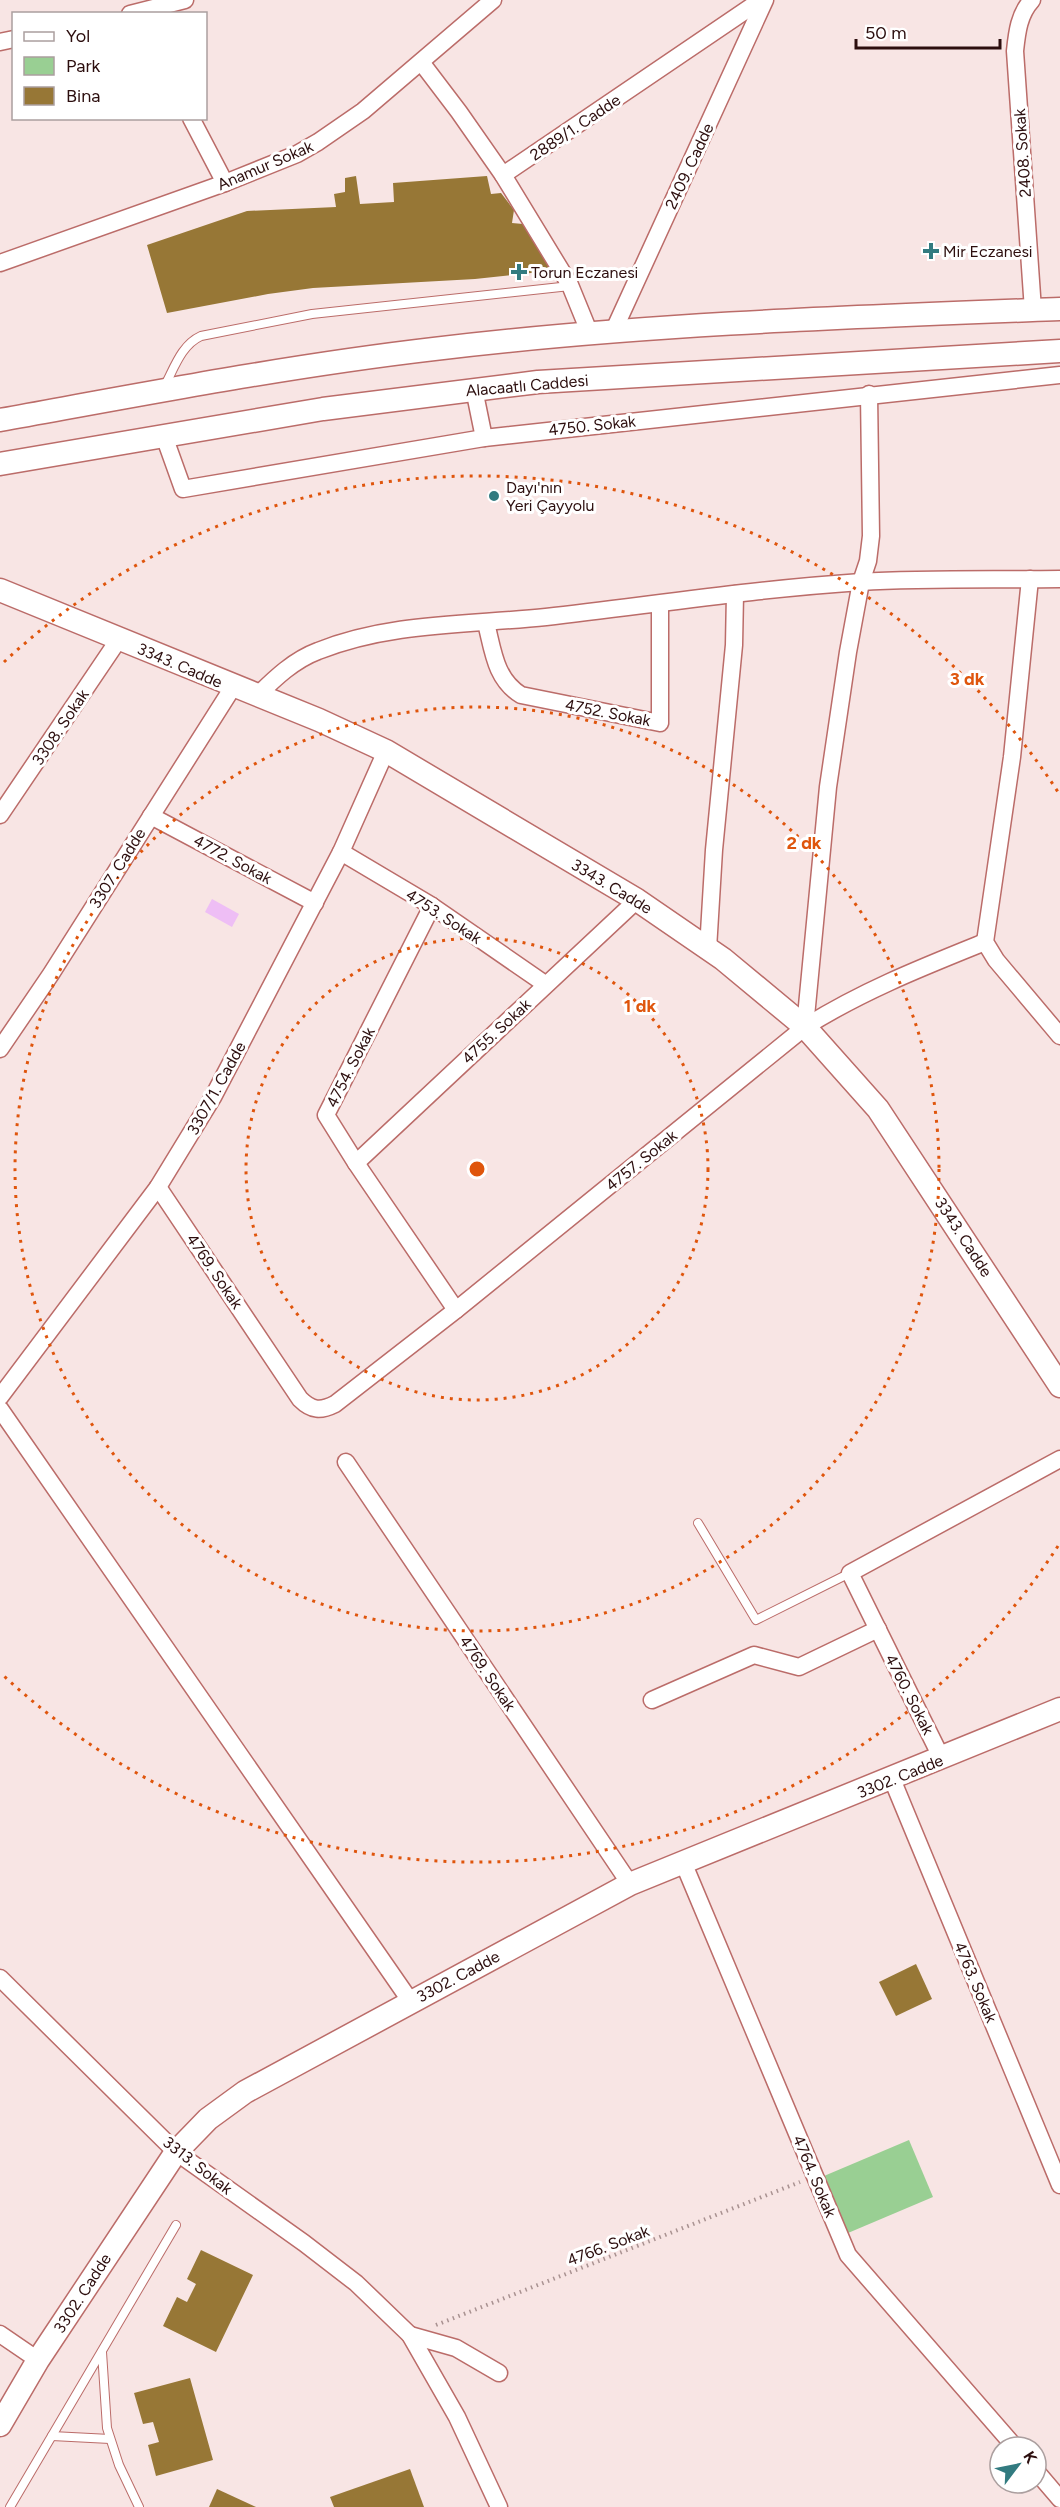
<svg xmlns="http://www.w3.org/2000/svg" width="1060" height="2507" viewBox="0 0 1060 2507" font-family="Figtree,sans-serif">
	<style>
		.green { fill: #99cf93 }
		.water { fill: #eebef5 }
		.building { fill: #977736 }
		.lines { fill: none; stroke-linecap: round; stroke-linejoin: round }
		.lane-casing { stroke: #bb6c69; stroke-width: 10 }
		.street-casing { stroke: #bb6c69; stroke-width: 19 }
		.secondary-casing { stroke: #bb6c69; stroke-width: 25 }
		.path { stroke: #a99291; stroke-width: 4; stroke-dasharray: 1.5 4.5; stroke-linecap: butt }
		.lane { stroke: #fff; stroke-width: 8 }
		.street { stroke: #fff; stroke-width: 16 }
		.secondary { stroke: #fff; stroke-width: 22 }
		.ring { fill: none; stroke: #df550c; stroke-width: 3; stroke-dasharray: 3 6 }
		.poi-dot { fill: #327b80; stroke: #fff; stroke-width: 2 }
		.labels { text-anchor: middle; stroke-width: 6; stroke-linejoin: round; paint-order: stroke }
		.street-label { font-size: 16px; fill: #2c0e0e; stroke: #fff }
		.poi-label { font-size: 16px; fill: #2c0e0e; stroke: #fff; text-anchor: start }
		.centre { fill: #df550c; stroke: #fff; stroke-width: 3 }
		.ring-label { font-size: 18px; text-anchor: middle; font-weight: bold; fill: #df550c; stroke: #fff; stroke-width: 6; stroke-linejoin: round; paint-order: stroke }
	</style>
	<rect width="100%" height="100%" fill="#f8e5e4"/>
	<path class="green" d="M 909,2140 L 933,2197 L 848,2233 L 824,2176 Z"/>
	<path class="water" d="M 212,899 L 239,914 L 232,927 L 205,912 Z"/>
	<g class="building">
		<path d="M 356,176 L 360,204 L 394,202 L 393,183 L 487,176 L 491,194 L 501,193 L 514,210 L 512,223 L 523,224 L 547,258 L 549,271 L 475,279 L 313,288 L 268,294 L 167,313 L 147,245 L 247,211 L 336,207 L 334,194 L 345,192 L 345,178 Z"/>
		<path d="M 916,1964 L 932,1999 L 896,2016 L 879,1982 Z"/>
		<path d="M 201,2250 L 253,2275 L 216,2352 L 163,2326 L 177,2297 L 187,2302 L 196,2284 L 187,2279 Z"/>
		<path d="M 190,2378 L 213,2460 L 156,2476 L 148,2445 L 159,2442 L 153,2422 L 143,2424 L 134,2393 Z"/>
		<path d="M 410,2469 L 424,2507 L 334,2507 L 330,2497 Z"/>
		<path d="M 217,2489 L 256,2507 L 209,2507 Z"/>
	</g>
	<g class="lines">
		<defs>
			<g id="lane">
				<path d="M 164,387 C 174,369 181,345 201,336 L 312,314 L 570,286"/>
				<path d="M 698,1523 L 756,1620 L 850,1573"/>
				<path d="M 102,2352 L 107,2428 L 119,2465 L 139,2507"/>
				<path d="M 52,2436 L 110,2439"/>
				<path d="M 10,2507 L 176,2225"/>
			</g>
			<g id="street">
				<path d="M 1032,0 C 1019,14 1017,32 1015,51 L 1033,310"/>
				<path d="M 130,14 L 185,0"/>
				<path d="M 0,42 L 14,39"/>
				<path d="M 421,62 L 459,112 L 503,175 L 761,0"/>
				<path d="M 191,118 L 225,183"/>
				<path d="M 503,175 L 570,285 L 590,334"/>
				<path d="M 0,263 L 225,183 L 297,154 L 318,142 L 363,111 L 493,0"/>
				<path d="M 613,332 L 765,0"/>
				<path d="M 474,389 L 484,438"/>
				<path d="M 164,436 L 183,489 L 484,438 L 1060,375"/>
				<path d="M 1030,579 L 1012,757 L 985,942 L 996,960 L 1060,1036"/>
				<path d="M 486,623 C 493,650 495,679 521,695 L 660,723 L 660,604"/>
				<path d="M 257,696 C 275,678 294,660 318,651 C 390,622 470,625 546,617 C 651,605 755,589 861,582 C 927,578 994,580 1060,579"/>
				<path d="M 0,815 L 119,639"/>
				<path d="M 151,816 L 315,903"/>
				<path d="M 341,852 L 432,906 L 545,984"/>
				<path d="M 432,906 L 326,1115 L 356,1163 L 456,1310"/>
				<path d="M 708,949 L 714,850 L 734,645 L 735,594"/>
				<path d="M 805,1027 L 828,787 L 848,652 L 861,582 L 868,561 L 871,536 L 869,394"/>
				<path d="M 0,1049 L 51,974 L 233,687"/>
				<path d="M 356,1163 L 637,900"/>
				<path d="M 158,1187 L 300,1399 C 312,1411 321,1411 335,1404 L 456,1310 L 805,1027 C 862,991 923,967 985,942"/>
				<path d="M 0,1397 L 158,1187 L 213,1097 L 341,852 L 386,751"/>
				<path d="M 0,1409 L 411,2002"/>
				<path d="M 346,1462 L 630,1884"/>
				<path d="M 652,1700 L 754,1655 L 799,1667 L 878,1629"/>
				<path d="M 942,1759 L 850,1573 L 1060,1459"/>
				<path d="M 892,1779 L 1060,2185"/>
				<path d="M 683,1862 L 848,2255 L 1015,2447"/>
				<path d="M 0,1978 L 176,2152 L 304,2243 L 356,2283 L 410,2335 L 457,2417 L 499,2507"/>
				<path d="M 0,2334 L 38,2360"/>
				<path d="M 410,2335 L 456,2348 L 499,2373"/>
				<path d="M 1036,2471 L 1060,2499"/>
			</g>
			<g id="secondary">
				<path d="M 0,420 C 144,394 288,366 434,349 C 642,324 851,317 1060,309"/>
				<path d="M 0,464 L 323,409 L 538,382 L 1060,351"/>
				<path d="M 0,590 L 319,720 L 386,751 L 637,900 L 723,959 L 805,1027 L 878,1109 L 1060,1386"/>
				<path d="M 0,2425 L 38,2360 L 176,2152 L 208,2119 L 245,2092 L 630,1884 L 1060,1709"/>
			</g>
		</defs>
		<use href="#lane" class="lane-casing"/>
		<use href="#street" class="street-casing"/>
		<use href="#secondary" class="secondary-casing"/>
		<path class="path" d="M 436,2325 L 800,2182"/>
		<use href="#lane" class="lane"/>
		<use href="#street" class="street"/>
		<use href="#secondary" class="secondary"/>
	</g>
	<g class="ring">
		<circle cx="477" cy="1169" r="231"/>
		<circle cx="477" cy="1169" r="462"/>
		<path d="M1058 1546A693 693 0 0 1 4 1676M4 662A693 693 0 0 1 1058 792"/>
	</g>
	<g class="poi-dot">
		<path d="M928 242h6v6h6v6h-6v6h-6v-6h-6v-6h6z"/>
		<path d="M516 263h6v6h6v6h-6v6h-6v-6h-6v-6h6z"/>
		<circle cx="494" cy="496" r="6"/>
	</g>
	<g class="labels">
		<g class="street-label">
			<text transform="translate(575 127) rotate(-34)" y="6">2889/1. Cadde</text>
			<text transform="translate(1022 153) rotate(-94)" y="6">2408. Sokak</text>
			<text transform="translate(265 165) rotate(-23)" y="6">Anamur Sokak</text>
			<text transform="translate(689 166) rotate(-65)" y="6">2409. Cadde</text>
			<text transform="translate(527 385) rotate(-5)" y="6">Alacaatlı Caddesi</text>
			<text transform="translate(592 425) rotate(-6)" y="6">4750. Sokak</text>
			<text transform="translate(180 665) rotate(23)" y="6">3343. Cadde</text>
			<text transform="translate(608 712) rotate(11)" y="6">4752. Sokak</text>
			<text transform="translate(60 727) rotate(-56)" y="6">3308. Sokak</text>
			<text transform="translate(233 859) rotate(28)" y="6">4772. Sokak</text>
			<text transform="translate(117 868) rotate(-58)" y="6">3307. Cadde</text>
			<text transform="translate(612 886) rotate(31)" y="6">3343. Cadde</text>
			<text transform="translate(444 916) rotate(33)" y="6">4753. Sokak</text>
			<text transform="translate(496 1031) rotate(-43)" y="6">4755. Sokak</text>
			<text transform="translate(350 1067) rotate(-63)" y="6">4754. Sokak</text>
			<text transform="translate(216 1088) rotate(-61)" y="6">3307/1. Cadde</text>
			<text transform="translate(641 1160) rotate(-39)" y="6">4757. Sokak</text>
			<text transform="translate(964 1237) rotate(57)" y="6">3343. Cadde</text>
			<text transform="translate(215 1271) rotate(56)" y="6">4769. Sokak</text>
			<text transform="translate(488 1673) rotate(56)" y="6">4769. Sokak</text>
			<text transform="translate(910 1694) rotate(63)" y="6">4760. Sokak</text>
			<text transform="translate(900 1776) rotate(-22)" y="6">3302. Cadde</text>
			<text transform="translate(458 1976) rotate(-28)" y="6">3302. Cadde</text>
			<text transform="translate(976 1982) rotate(67)" y="6">4763. Sokak</text>
			<text transform="translate(198 2165) rotate(38)" y="6">3313. Sokak</text>
			<text transform="translate(815 2176) rotate(67)" y="6">4764. Sokak</text>
			<text transform="translate(608 2245) rotate(-21)" y="6">4766. Sokak</text>
			<text transform="translate(82 2293) rotate(-57)" y="6">3302. Cadde</text>
		</g>
		<g class="poi-label">
			<text x="943" y="257">Mir Eczanesi</text>
			<text x="531" y="278">Torun Eczanesi</text>
			<text x="506" y="493">Dayı'nın<tspan x="506" dy="18">Yeri Çayyolu</tspan></text>
		</g>
	</g>
	<circle cx="477" cy="1169" r="9" class="centre"/>
	<g class="ring-label">
		<text x="967" y="685">3 dk</text>
		<text x="804" y="849">2 dk</text>
		<text x="640" y="1012">1 dk</text>
	</g>
	<rect x="12" y="12" width="195" height="108" fill="#ffffff" stroke="#ab9f9f" stroke-width="1.5"/>
	<rect x="24" y="32" width="30" height="9" fill="#ffffff" stroke="#ab9f9f" stroke-width="1.5"/>
	<text x="66" y="42" font-size="18" fill="#2c0e0e">Yol</text>
	<rect x="24" y="57" width="30" height="18" fill="#99cf93" stroke="#ab9f9f" stroke-width="1.5"/>
	<text x="66" y="72" font-size="18" fill="#2c0e0e">Park</text>
	<rect x="24" y="87" width="30" height="18" fill="#977736" stroke="#ab9f9f" stroke-width="1.5"/>
	<text x="66" y="102" font-size="18" fill="#2c0e0e">Bina</text>
	<g transform="translate(1018 2465) rotate(58)"><circle r="28" fill="#ffffff" stroke="#ab9f9f" stroke-width="1.5"/>
	<path d="M0-4.5L10 22L0 15L-10 22Z" fill="#327b80"/>
	<text y="-9" font-size="16" font-weight="bold" text-anchor="middle" fill="#2c0e0e">K</text>
	</g>
	<path d="M856 39v9h144v-9" fill="none" stroke="#2c0e0e" stroke-width="3"/>
	<text x="865" y="39" font-size="18" fill="#2c0e0e" stroke="#ffffff" stroke-width="4.5" paint-order="stroke">50 m</text>
</svg>
